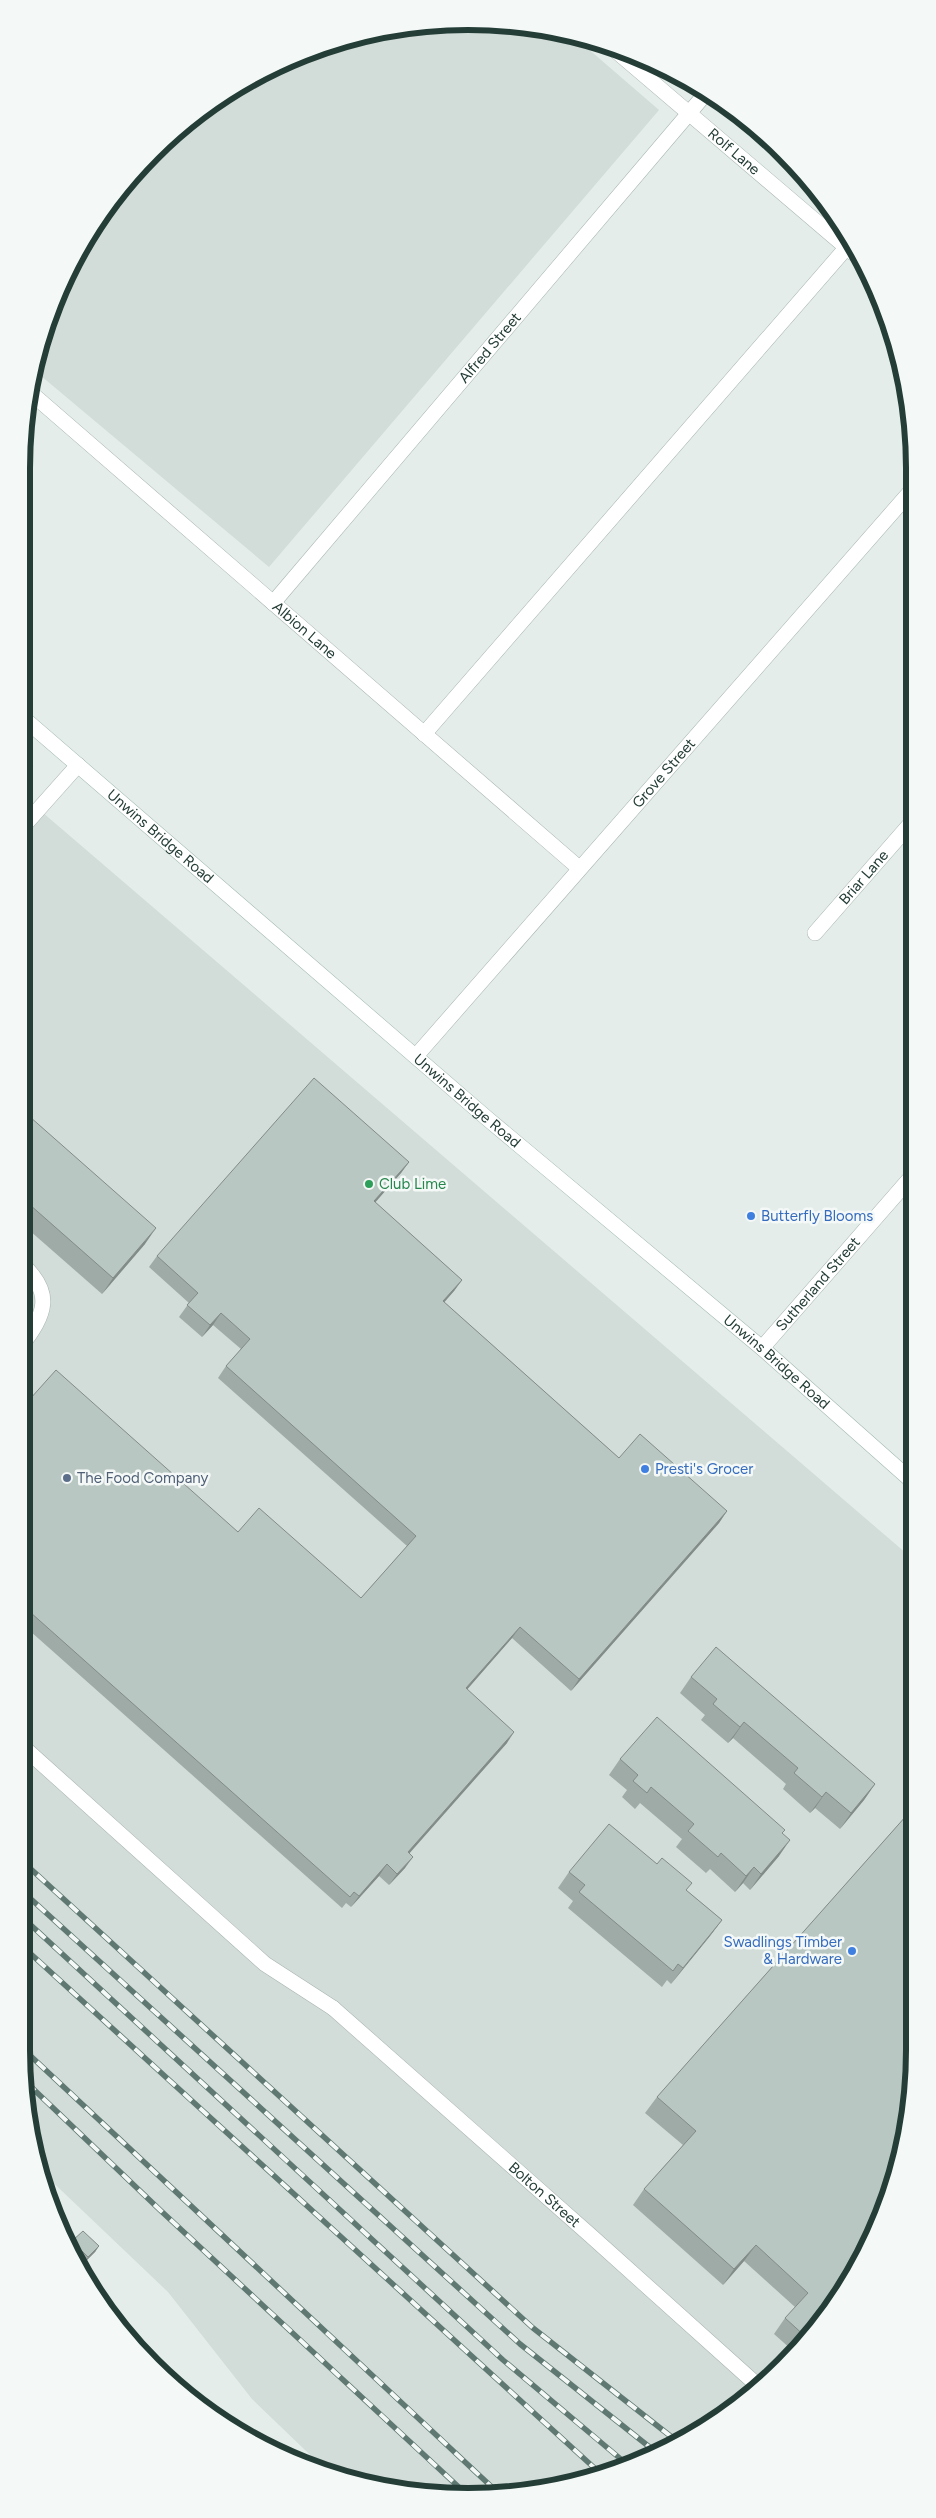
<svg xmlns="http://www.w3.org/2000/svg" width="936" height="2518" viewBox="0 0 936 2518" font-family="Figtree,sans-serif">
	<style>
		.built { fill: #d2dcd8 }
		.water { fill: #8fc4ce }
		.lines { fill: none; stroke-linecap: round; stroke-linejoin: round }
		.lane-casing { stroke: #a7b5b0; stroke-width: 16 }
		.street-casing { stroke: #a7b5b0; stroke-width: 16 }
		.secondary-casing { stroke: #a3b8b0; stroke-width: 16 }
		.lane { stroke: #fff; stroke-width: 15 }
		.street { stroke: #fff; stroke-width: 15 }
		.secondary { stroke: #fff; stroke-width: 15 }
		.rail-casing { stroke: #5f7972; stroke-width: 5.5 }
		.rail { stroke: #f4f9f7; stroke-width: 4; stroke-dasharray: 11; stroke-linecap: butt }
		.wall { fill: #9faba7 }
		.shaded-wall { fill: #828b88 }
		.building { fill: #b9c7c2; stroke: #828b88 }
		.leisure-dot { fill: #2e9e5b; stroke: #f4f9f7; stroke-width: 2 }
		.shop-dot { fill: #3f7fe0; stroke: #f4f9f7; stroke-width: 2 }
		.service-dot { fill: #5c6f8a; stroke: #f4f9f7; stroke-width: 2 }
		.labels { text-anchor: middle; stroke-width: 5; stroke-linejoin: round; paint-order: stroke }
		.street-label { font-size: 15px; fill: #243d37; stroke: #f4f9f7 }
		.leisure-label { font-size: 15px; fill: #27864d; stroke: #f4f9f7; text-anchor: start }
		.shop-label { font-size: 15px; fill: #366cbe; stroke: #f4f9f7; text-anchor: start }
		.service-label { font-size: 15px; fill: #4e5e75; stroke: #f4f9f7; text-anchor: start }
		.rim { fill: none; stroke: #243d37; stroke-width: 6 }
	</style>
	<rect width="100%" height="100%" fill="#e4ede9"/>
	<g class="built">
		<path d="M 498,22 L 571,34 L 659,110 L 269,567 L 34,370 L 37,352 L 67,270 L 114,196 L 174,132 L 245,81 L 325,45 L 410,25 Z"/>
		<path d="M 21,794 L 914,1560 L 915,2050 L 899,2166 L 823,2322 L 716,2422 L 639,2463 L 555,2488 L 409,2493 L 330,2474 L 252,2399 L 168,2292 L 41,2171 L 21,2050 Z"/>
	</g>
	<path class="water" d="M 44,2185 L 54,2185 L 55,2201 L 48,2201 Z"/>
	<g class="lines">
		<defs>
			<g id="lane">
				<path id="s1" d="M 616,51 L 853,253"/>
				<path id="s2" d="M 31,393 L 579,868"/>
				<path d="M 424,734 L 847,247"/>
				<path d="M 21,829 L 78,765"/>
				<path id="s3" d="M 815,933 L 912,822"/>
				<path d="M 21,1263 C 54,1293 46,1314 21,1346"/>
				<path d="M 21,1745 L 265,1964 L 333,2008"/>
			</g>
			<g id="street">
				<path id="s4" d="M 273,603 L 707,92"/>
				<path id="s5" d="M 416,1056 L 911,491"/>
				<path id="s6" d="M 762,1348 L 913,1175"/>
				<path id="s7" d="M 333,2008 L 590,2235 L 756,2384"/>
			</g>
			<g id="secondary">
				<path id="s8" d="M 21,716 L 489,1120 L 762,1348 L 913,1482"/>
			</g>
		</defs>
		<use href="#lane" class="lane-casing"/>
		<use href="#street" class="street-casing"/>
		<use href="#secondary" class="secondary-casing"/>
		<use href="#lane" class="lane"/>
		<use href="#street" class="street"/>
		<use href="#secondary" class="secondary"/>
		<defs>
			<g id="rail">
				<path d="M 21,1860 L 533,2328 L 678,2442"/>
				<path d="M 21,1890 L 520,2344 L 657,2453"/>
				<path d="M 21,1916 L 503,2360 L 629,2466"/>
				<path d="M 21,1945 L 601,2474"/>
				<path d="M 21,2047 L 495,2490"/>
				<path d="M 27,2083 L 160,2210 L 463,2491"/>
			</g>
		</defs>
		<use href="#rail" class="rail-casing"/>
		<use href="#rail" class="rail"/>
	</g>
	<g class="wall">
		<path d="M 21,1109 L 145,1244 L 102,1294 L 21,1223 Z"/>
		<path d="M 409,1162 L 401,1173 L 375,1202 L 462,1280 L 454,1291 L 444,1302 L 619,1458 L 727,1511 L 719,1523 L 571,1691 L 512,1638 L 467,1689 L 507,1743 L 409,1853 L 405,1868 L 389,1885 L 379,1876 L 351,1907 L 346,1903 L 342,1908 L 21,1623 L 21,1409 L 238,1532 L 361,1598 L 407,1546 L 218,1378 L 226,1366 L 241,1349 L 213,1325 L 202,1337 L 179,1317 L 189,1303 L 149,1267 L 157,1256 Z"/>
		<path d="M 691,1677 L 875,1784 L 864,1800 L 840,1829 L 815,1808 L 810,1813 L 783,1789 L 786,1784 L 733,1738 L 728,1743 L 701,1720 L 705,1715 L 680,1693 Z"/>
		<path d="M 620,1759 L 782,1833 L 779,1856 L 750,1890 L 743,1883 L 735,1892 L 710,1869 L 706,1873 L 676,1847 L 682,1839 L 640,1803 L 635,1809 L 622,1797 L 627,1790 L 609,1775 Z"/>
		<path d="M 914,1807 L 823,2322 L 792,2350 L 774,2334 L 785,2318 L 795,2307 L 744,2261 L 723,2285 L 633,2205 L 644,2189 L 683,2145 L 645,2113 L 657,2097 Z"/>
		<path d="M 569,1872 L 686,1890 L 722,1920 L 710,1936 L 671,1984 L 667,1980 L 662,1987 L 568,1908 L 573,1901 L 558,1888 Z"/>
		<path d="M 72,2241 L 99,2246 L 95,2252 L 84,2263 L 70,2249 L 69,2246 Z"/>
	</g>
	<g class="shaded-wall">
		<path d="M 33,766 L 21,783 L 21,779 Z"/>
		<path d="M 409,1162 L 401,1173 L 366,1213 L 374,1201 Z"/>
		<path d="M 156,1228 L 145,1244 L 102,1294 L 113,1278 Z"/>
		<path d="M 462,1280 L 454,1291 L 435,1313 L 443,1301 Z"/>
		<path d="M 221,1313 L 213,1325 L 202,1337 L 210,1325 Z"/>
		<path d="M 727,1511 L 719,1523 L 571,1691 L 579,1679 Z"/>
		<path d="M 520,1627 L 512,1638 L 458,1700 L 466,1688 Z"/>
		<path d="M 744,1722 L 733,1738 L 728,1743 L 740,1727 Z"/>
		<path d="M 514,1732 L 507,1743 L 400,1864 L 408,1852 Z"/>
		<path d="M 875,1784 L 864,1800 L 840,1829 L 851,1813 Z"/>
		<path d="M 826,1792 L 815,1808 L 810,1813 L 822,1797 Z"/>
		<path d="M 790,1840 L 779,1856 L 750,1890 L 761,1874 Z"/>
		<path d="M 413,1857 L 405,1868 L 389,1885 L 397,1874 Z"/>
		<path d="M 387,1864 L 379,1876 L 351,1907 L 359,1896 Z"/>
		<path d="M 754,1867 L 743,1883 L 735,1892 L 746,1876 Z"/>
		<path d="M 722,1920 L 710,1936 L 671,1984 L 683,1968 Z"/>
		<path d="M 756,2245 L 744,2261 L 723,2285 L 734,2269 Z"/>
		<path d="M 99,2246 L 95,2252 L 84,2263 L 88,2257 Z"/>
	</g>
	<g class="building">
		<path d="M 21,757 L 33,766 L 21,779 Z"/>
		<path d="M 314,1078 L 409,1162 L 374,1201 L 462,1280 L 443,1301 L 619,1458 L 640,1434 L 727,1511 L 579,1679 L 520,1627 L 466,1688 L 514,1732 L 408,1852 L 413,1857 L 397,1874 L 387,1864 L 359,1896 L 354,1892 L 350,1897 L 21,1604 L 21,1409 L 56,1370 L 238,1532 L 259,1508 L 361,1598 L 416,1536 L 226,1366 L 250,1339 L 221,1313 L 210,1325 L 187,1305 L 198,1293 L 157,1256 Z"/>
		<path d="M 21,1109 L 156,1228 L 113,1278 L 21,1197 Z"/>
		<path d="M 716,1647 L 875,1784 L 851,1813 L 826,1792 L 822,1797 L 794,1773 L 798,1768 L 744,1722 L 740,1727 L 713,1704 L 717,1699 L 691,1677 Z"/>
		<path d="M 657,1717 L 785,1830 L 782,1833 L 790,1840 L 761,1874 L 754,1867 L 746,1876 L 721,1853 L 718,1857 L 688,1831 L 694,1824 L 651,1787 L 647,1793 L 633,1781 L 638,1775 L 620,1759 Z"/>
		<path d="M 914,1807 L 915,2050 L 899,2166 L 869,2248 L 823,2322 L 806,2337 L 785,2318 L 808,2293 L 756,2245 L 734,2269 L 644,2189 L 696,2131 L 657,2097 Z"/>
		<path d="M 609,1824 L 657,1864 L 662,1858 L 692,1883 L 686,1890 L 722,1920 L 683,1968 L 678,1964 L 673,1971 L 579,1892 L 585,1885 L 569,1872 Z"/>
		<path d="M 83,2231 L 99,2246 L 88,2257 L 72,2241 Z"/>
	</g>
	<circle class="leisure-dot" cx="369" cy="1184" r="5"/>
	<g class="shop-dot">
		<circle cx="751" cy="1216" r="5"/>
		<circle cx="645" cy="1469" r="5"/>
		<circle cx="852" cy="1951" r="5"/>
	</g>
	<circle class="service-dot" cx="67" cy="1478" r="5"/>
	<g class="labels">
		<g class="street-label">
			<text dy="5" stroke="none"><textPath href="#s1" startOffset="155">Rolf Lane</textPath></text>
			<text dy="5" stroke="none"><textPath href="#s4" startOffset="335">Alfred Street</textPath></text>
			<text dy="5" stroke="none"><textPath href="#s2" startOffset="362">Albion Lane</textPath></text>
			<text dy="5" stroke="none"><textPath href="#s5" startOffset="376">Grove Street</textPath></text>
			<text dy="5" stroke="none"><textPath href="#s8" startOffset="184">Unwins Bridge Road</textPath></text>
			<text dy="5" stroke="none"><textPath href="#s3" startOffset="74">Briar Lane</textPath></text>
			<text dy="5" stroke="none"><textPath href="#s8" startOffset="589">Unwins Bridge Road</textPath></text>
			<text dy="5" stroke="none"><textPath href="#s6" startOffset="85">Sutherland Street</textPath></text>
			<text dy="5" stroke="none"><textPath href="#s8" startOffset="994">Unwins Bridge Road</textPath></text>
			<text dy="5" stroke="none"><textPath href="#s7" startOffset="282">Bolton Street</textPath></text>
		</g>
		<g class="leisure-label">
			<text x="379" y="1189">Club Lime</text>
		</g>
		<g class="shop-label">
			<text x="761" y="1221">Butterfly Blooms</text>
			<text x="655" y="1474">Presti's Grocer</text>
			<text x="842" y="1947" text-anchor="end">Swadlings Timber<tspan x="842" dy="17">&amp; Hardware</tspan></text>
		</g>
		<g class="service-label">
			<text x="77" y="1483">The Food Company</text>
		</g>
	</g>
	<path d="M0 0H936V2518H0ZM468 30H468A438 438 0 0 1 906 468V2050A438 438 0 0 1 468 2488H468A438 438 0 0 1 30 2050V468A438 438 0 0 1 468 30Z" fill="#f4f9f7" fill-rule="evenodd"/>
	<path class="rim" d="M468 30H468A438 438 0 0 1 906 468V2050A438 438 0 0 1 468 2488H468A438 438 0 0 1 30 2050V468A438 438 0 0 1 468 30Z"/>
</svg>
